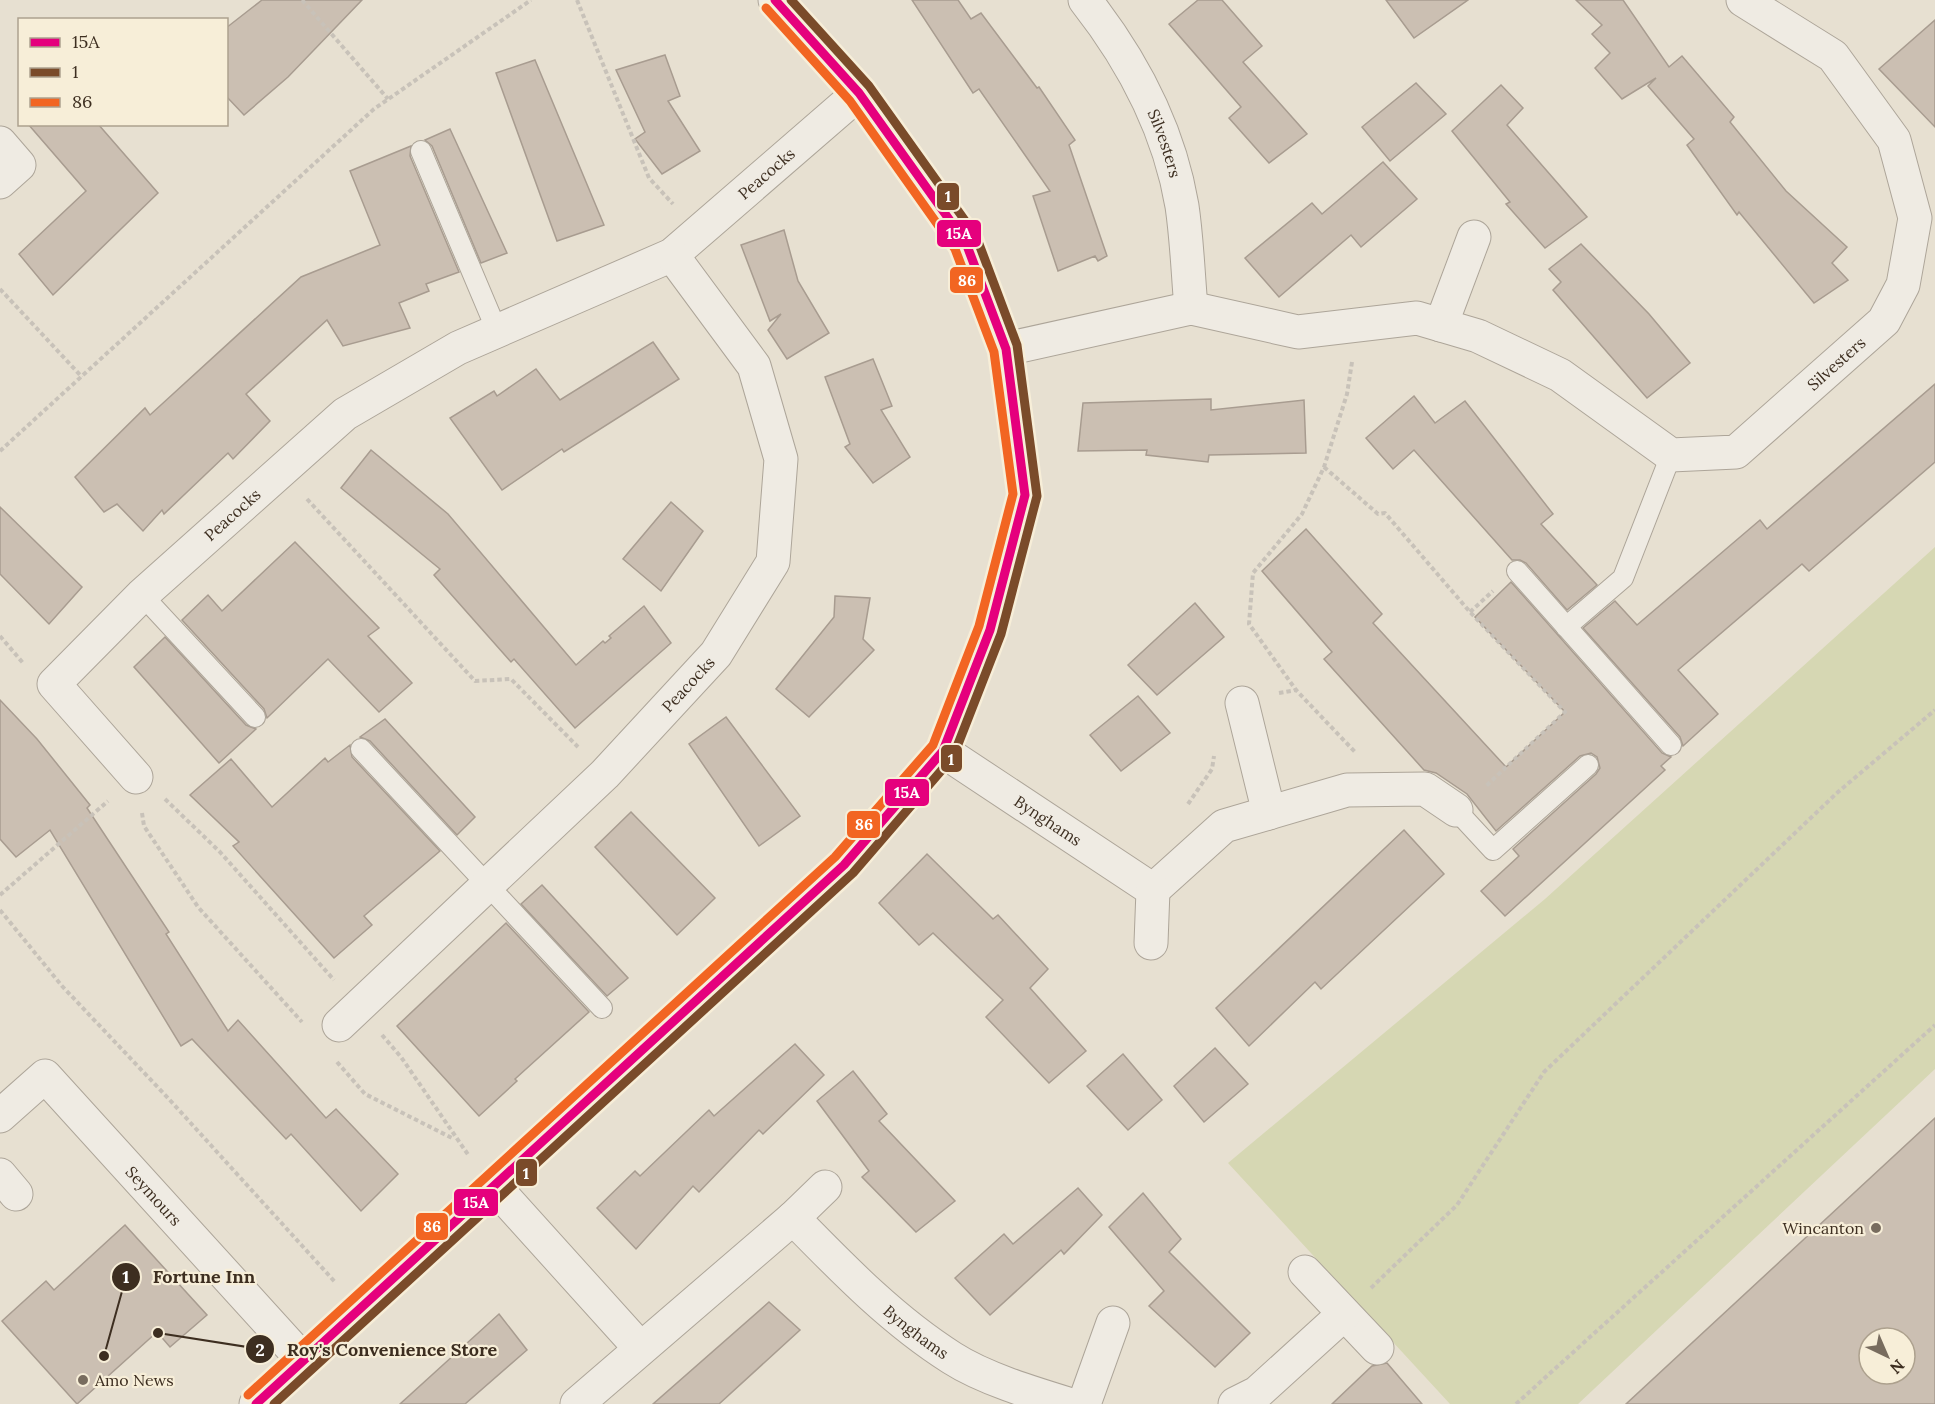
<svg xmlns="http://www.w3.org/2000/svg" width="1935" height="1404" viewBox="0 0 1935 1404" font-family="Lora,serif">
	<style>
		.green { fill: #d6d7b3 }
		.building { fill: #cbbfb2; stroke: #a89c90; stroke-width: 1.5; fill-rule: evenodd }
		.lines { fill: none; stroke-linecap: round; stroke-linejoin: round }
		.lane-casing { stroke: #ada599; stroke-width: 22 }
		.street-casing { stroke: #ada599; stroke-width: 35 }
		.path { stroke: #c8c2b9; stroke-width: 4; stroke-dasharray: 4.5 3; stroke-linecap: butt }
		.lane { stroke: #efebe3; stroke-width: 20 }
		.street { stroke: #efebe3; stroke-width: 33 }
		.bus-1-casing { stroke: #f7eed8; stroke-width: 14 }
		.bus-2-casing { stroke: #f7eed8; stroke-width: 14 }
		.bus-3-casing { stroke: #f7eed8; stroke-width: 14 }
		.bus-1 { stroke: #e5007d; stroke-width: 9 }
		.bus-2 { stroke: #7a4b2a; stroke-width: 9 }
		.bus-3 { stroke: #f26522; stroke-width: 9 }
		.poi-dot { fill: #786c5e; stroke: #f7eed8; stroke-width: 2 }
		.labels { text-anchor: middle; stroke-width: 4.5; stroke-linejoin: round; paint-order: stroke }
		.street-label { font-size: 16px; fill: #3d2e20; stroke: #f7eed8 }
		.poi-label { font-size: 16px; fill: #3d2e20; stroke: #f7eed8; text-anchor: end }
		.leader { fill: none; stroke: #3d2e20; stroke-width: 2 }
		.callout-dot { fill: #3d2e20; stroke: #f7eed8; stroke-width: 2 }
		.mark-label { font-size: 18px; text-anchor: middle; font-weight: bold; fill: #fff }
		.callout-label { font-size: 18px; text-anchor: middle; font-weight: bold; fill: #3d2e20; stroke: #f7eed8; stroke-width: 4.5; stroke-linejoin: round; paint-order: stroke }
		.line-badge { stroke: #f7eed8; stroke-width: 2 }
		.badge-label { font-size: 16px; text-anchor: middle; font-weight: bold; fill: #fff }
	</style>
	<rect width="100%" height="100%" fill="#e7e0d1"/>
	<path class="green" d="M 1935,547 L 1935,1069 L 1578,1404 L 1450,1404 L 1228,1163 L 1545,899 Z"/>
	<g class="building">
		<path d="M 262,0 L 362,0 L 288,77 L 244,115 L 226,96 L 226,28 Z"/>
		<path d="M 912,0 L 958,0 L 971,19 L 981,13 L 1037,88 L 1039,87 L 1075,140 L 1069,145 L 1107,256 L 1098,261 L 1095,256 L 1058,271 L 1033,196 L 1050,191 L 979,89 L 973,93 Z"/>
		<path d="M 1198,0 L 1222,0 L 1262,46 L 1243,62 L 1307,134 L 1269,163 L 1229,118 L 1241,107 L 1169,24 Z"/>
		<path d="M 1386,0 L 1468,0 L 1414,38 Z"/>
		<path d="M 1576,0 L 1623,0 L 1669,67 L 1682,56 L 1734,117 L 1730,122 L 1786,191 L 1847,247 L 1832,263 L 1848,280 L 1814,303 L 1739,212 L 1737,215 L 1687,145 L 1694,139 L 1648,86 L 1656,78 L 1622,99 L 1595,68 L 1610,53 L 1592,34 L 1602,25 Z"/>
		<path d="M 1935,20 L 1935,127 L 1879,69 Z"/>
		<path d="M 665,55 L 680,96 L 668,101 L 700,151 L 662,174 L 635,139 L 645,132 L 616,70 Z"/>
		<path d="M 535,60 L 604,225 L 557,241 L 496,73 Z"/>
		<path d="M 1416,83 L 1446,114 L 1390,161 L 1362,127 Z"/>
		<path d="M 1501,85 L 1523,108 L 1507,125 L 1587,217 L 1545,248 L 1506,204 L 1510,202 L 1452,131 Z"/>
		<path d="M 28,124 L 98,124 L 158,193 L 53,295 L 19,254 L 86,191 Z"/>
		<path d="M 450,129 L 507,253 L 481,263 L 432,146 L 425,140 Z"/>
		<path d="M 411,146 L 410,156 L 459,272 L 426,284 L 429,291 L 399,303 L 410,328 L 343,346 L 327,320 L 246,394 L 270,421 L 233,459 L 228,453 L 164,514 L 162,510 L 143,531 L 117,504 L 104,512 L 75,477 L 145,408 L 150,415 L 301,277 L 380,245 L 350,171 Z"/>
		<path d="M 1383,162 L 1417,199 L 1361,247 L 1351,235 L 1279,297 L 1245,258 L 1312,203 L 1322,214 Z"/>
		<path d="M 784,230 L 798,281 L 829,333 L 787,359 L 768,330 L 781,314 L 770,321 L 741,245 Z"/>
		<path d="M 1581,244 L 1649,314 L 1690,363 L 1647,398 L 1553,290 L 1561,282 L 1549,269 Z"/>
		<path d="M 653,342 L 679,379 L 564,452 L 562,449 L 502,490 L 450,418 L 494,391 L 497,396 L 536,369 L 560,400 Z"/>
		<path d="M 873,359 L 892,406 L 881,410 L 910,457 L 873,483 L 845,447 L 850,444 L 825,377 Z"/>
		<path d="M 1935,384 L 1935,462 L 1809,571 L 1802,564 L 1678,670 L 1718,714 L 1683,746 L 1680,737 L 1583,628 L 1615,601 L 1637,625 L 1760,520 L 1767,529 Z"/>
		<path d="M 1414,396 L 1435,423 L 1465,401 L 1553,514 L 1541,524 L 1597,585 L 1567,610 L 1526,563 L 1520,560 L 1512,560 L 1414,450 L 1393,469 L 1366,438 Z"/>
		<path d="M 1211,399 L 1211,410 L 1304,400 L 1306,453 L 1209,455 L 1208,462 L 1146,455 L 1147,450 L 1078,451 L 1083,403 Z"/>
		<path d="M 371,450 L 448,514 L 576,665 L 603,641 L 605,643 L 611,638 L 609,636 L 644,606 L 671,643 L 575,728 L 514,659 L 511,662 L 434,575 L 440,569 L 341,488 Z"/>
		<path d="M 671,502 L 703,531 L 661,591 L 623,559 Z"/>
		<path d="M 0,507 L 82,587 L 49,624 L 0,574 Z"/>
		<path d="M 1306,529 L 1382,614 L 1373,623 L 1506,767 L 1565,712 L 1475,617 L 1511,582 L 1662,753 L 1671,757 L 1661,766 L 1665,770 L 1505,916 L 1481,891 L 1519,856 L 1513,849 L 1596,774 L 1600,768 L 1597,757 L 1591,753 L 1580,756 L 1496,831 L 1467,794 L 1436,773 L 1424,770 L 1324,659 L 1332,652 L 1262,571 Z"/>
		<path d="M 295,542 L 379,628 L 368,636 L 412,683 L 379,712 L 328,659 L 267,718 L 264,709 L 182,620 L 208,595 L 222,611 Z"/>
		<path d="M 835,596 L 870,598 L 863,639 L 874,650 L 809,717 L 776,689 L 834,617 Z"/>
		<path d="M 1195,603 L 1224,637 L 1157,695 L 1128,665 Z"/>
		<path d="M 165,637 L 246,725 L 256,729 L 219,763 L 134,667 Z"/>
		<path d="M 1138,696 L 1170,733 L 1121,771 L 1090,735 Z"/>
		<path d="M 0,700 L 37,739 L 90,805 L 87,808 L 169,932 L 166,934 L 228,1031 L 238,1020 L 326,1118 L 336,1109 L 398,1174 L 361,1211 L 291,1134 L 286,1139 L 192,1039 L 181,1046 L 50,830 L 16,857 L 0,839 Z"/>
		<path d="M 726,717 L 800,816 L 759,846 L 689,744 Z"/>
		<path d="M 385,719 L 475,817 L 457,835 L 370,741 L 360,737 Z"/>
		<path d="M 350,745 L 352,757 L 440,851 L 364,916 L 372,925 L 334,958 L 233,846 L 239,842 L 190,795 L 231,759 L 272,807 L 325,758 L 328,762 Z"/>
		<path d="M 631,812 L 715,898 L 677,935 L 595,847 Z"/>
		<path d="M 1404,830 L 1444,874 L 1321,989 L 1315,982 L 1249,1046 L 1216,1008 Z"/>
		<path d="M 927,854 L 993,919 L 998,915 L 1048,969 L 1030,988 L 1086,1051 L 1049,1083 L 986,1017 L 1003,1000 L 933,933 L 919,945 L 879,903 Z"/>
		<path d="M 542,885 L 628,978 L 607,996 L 521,904 Z"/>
		<path d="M 506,923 L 589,1012 L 515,1079 L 517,1081 L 479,1116 L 397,1026 Z"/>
		<path d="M 795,1044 L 824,1075 L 763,1134 L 759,1130 L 699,1192 L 693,1186 L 636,1249 L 597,1208 L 635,1171 L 640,1176 L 709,1110 L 714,1116 Z"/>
		<path d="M 1215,1048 L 1248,1084 L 1204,1122 L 1174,1086 Z"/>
		<path d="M 1123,1054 L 1162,1100 L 1128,1130 L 1087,1086 Z"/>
		<path d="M 853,1071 L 887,1114 L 879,1121 L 955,1201 L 916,1232 L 862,1177 L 869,1171 L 817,1101 Z"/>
		<path d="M 1935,1118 L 1935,1404 L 1626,1404 ZM 1869,1338 L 1905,1338 L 1905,1374 L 1869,1374 Z"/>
		<path d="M 1078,1188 L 1102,1215 L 1064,1254 L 1061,1250 L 990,1315 L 955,1278 L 1004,1234 L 1013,1244 Z"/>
		<path d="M 1143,1193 L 1181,1239 L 1169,1252 L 1250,1333 L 1215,1367 L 1149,1306 L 1164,1291 L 1109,1227 Z"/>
		<path d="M 125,1225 L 207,1315 L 170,1347 L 157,1332 L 77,1404 L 2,1321 L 46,1281 L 54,1290 Z"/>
		<path d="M 769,1302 L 800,1330 L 719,1404 L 653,1404 Z"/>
		<path d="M 499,1314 L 527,1350 L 465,1404 L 400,1404 Z"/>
		<path d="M 1387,1363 L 1422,1404 L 1332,1404 L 1372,1366 Z"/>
	</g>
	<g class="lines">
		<defs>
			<g id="lane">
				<path d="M 421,151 L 497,331"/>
				<path d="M 1517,571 L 1671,745"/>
				<path d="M 142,595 L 255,717"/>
				<path d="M 1566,627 L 1623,578 L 1671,455"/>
				<path d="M 361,749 L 602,1008"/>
				<path d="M 1456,810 L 1493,850 L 1588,765"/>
			</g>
			<g id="street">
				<path id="s1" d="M 1085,0 C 1133,61 1169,129 1182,206 C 1187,240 1188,274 1191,308"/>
				<path d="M 0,143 L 19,165 L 0,182"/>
				<path d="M 1441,325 L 1474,237"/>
				<path id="s2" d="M 1006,349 L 1191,308 L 1298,332 L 1417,318 L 1478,336 L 1560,375 L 1671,455 L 1736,452 L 1884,321 L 1903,285 L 1915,218 L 1894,140 L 1833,56 L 1743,0"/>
				<path d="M 1242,703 L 1269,813"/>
				<path id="s3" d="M 943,751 L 1153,890 L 1224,826 L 1347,790 L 1425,789 L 1456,810"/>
				<path id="s4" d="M 136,777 L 54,684 L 142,595 L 345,414 L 458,348 L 672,255 L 859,93"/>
				<path d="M 1151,943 L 1153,890"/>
				<path id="s5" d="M 339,1025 L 605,774 L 716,654 L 773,562 L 781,459 L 754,366 L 672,255"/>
				<path id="s6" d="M 0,1116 L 45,1076 L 303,1360"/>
				<path d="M 0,1175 L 16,1194"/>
				<path d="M 493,1185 L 640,1348"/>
				<path id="s7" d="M 793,1218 C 842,1268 892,1320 952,1358 C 983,1378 1032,1393 1068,1404"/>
				<path d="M 1305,1272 L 1377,1348"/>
				<path d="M 256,1404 L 844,865 L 943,751 L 990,630 L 1025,495 L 1006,349 L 966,243 L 859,93 L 775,0"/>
				<path d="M 577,1404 L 793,1218 L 825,1187"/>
				<path d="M 1084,1404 L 1113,1323"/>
				<path d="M 1235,1404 L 1257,1393 L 1344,1314"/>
			</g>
		</defs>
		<use href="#lane" class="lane-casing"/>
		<use href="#street" class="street-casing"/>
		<g class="path">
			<path d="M 302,0 L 388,99"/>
			<path d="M 577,0 L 649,178 L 673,204"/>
			<path d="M 0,289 L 82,377"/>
			<path d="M 1352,362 L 1347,394 L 1324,467 L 1302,514 L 1253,573 L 1249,624 L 1296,690 L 1355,752"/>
			<path d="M 0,451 L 374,109 L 531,0"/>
			<path d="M 1324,467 L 1378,514 L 1385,513 L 1470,612 L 1565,712 L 1485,787"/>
			<path d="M 307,499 L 475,681 L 511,679 L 578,747"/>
			<path d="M 1470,612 L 1493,591"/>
			<path d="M 0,636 L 23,663"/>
			<path d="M 1279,693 L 1296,690"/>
			<path d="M 165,799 L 220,852 L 334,980"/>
			<path d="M 1188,804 L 1212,769 L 1214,756"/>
			<path d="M 142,813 L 144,826 L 198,907 L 302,1022"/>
			<path d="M 0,895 L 108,801"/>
			<path d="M 0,910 L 62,986 L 168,1098 L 335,1282"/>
			<path d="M 382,1035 L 401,1057 L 469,1156"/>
			<path d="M 337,1062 L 365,1094 L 454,1139"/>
			<path d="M 1371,1288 L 1457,1205 L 1544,1072 L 1838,792 L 1935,710"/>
			<path d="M 1516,1404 L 1935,1025"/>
		</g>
		<use href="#lane" class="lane"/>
		<use href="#street" class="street"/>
		<defs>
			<path id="bus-1" d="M 256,1404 L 844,865 L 943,751 L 990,630 L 1025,495 L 1006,349 L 966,243 L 859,93 L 775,0"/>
			<path id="bus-2" d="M 274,1404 L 853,873 L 953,757 L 1001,634 L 1037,496 L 1017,345 L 976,236 L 869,86 L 791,0"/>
			<path id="bus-3" d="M 248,1395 L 835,857 L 933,745 L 979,626 L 1013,494 L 994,352 L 955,249 L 850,101 L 766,8"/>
		</defs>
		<use href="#bus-1" class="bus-1-casing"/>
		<use href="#bus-2" class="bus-2-casing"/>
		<use href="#bus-3" class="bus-3-casing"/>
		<use href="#bus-1" class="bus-1"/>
		<use href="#bus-2" class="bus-2"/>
		<use href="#bus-3" class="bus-3"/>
	</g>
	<g class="poi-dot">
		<circle cx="1876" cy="1228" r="6"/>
		<circle cx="83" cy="1380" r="6"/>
	</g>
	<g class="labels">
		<g class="street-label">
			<text dy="6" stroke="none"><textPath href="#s1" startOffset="165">Silvesters</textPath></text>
			<text dy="6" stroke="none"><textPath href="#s4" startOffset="1010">Peacocks</textPath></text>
			<text dy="6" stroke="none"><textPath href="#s2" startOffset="909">Silvesters</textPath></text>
			<text dy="6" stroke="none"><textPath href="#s4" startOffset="370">Peacocks</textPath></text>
			<text dy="6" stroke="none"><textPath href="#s5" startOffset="488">Peacocks</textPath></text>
			<text dy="6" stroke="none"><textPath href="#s3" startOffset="126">Bynghams</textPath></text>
			<text dy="6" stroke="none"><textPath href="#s6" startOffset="222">Seymours</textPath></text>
			<text dy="6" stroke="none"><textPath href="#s7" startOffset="168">Bynghams</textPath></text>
		</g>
		<g class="poi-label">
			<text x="1864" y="1234">Wincanton</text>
			<text x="95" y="1386" text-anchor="start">Amo News</text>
		</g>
	</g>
	<path class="leader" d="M104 1356L126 1277M158 1333L260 1349"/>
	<g class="callout-dot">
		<circle cx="104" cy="1356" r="6"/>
		<circle cx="158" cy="1333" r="6"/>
		<circle cx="126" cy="1277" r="15"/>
		<circle cx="260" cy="1349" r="15"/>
	</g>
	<g class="mark-label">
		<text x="126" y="1283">1</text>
		<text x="260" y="1356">2</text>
	</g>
	<g class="callout-label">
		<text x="204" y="1283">Fortune Inn</text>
		<text x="392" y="1356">Roy's Convenience Store</text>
	</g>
	<g class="line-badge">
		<rect x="936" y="182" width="24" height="29" rx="6" fill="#7a4b2a"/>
		<rect x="936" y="219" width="46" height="29" rx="6" fill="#e5007d"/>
		<rect x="949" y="266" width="35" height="28" rx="6" fill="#f26522"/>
		<rect x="940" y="744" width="23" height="29" rx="6" fill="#7a4b2a"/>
		<rect x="884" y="778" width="46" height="29" rx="6" fill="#e5007d"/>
		<rect x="846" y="810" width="35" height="29" rx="6" fill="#f26522"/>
		<rect x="515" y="1158" width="23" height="29" rx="6" fill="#7a4b2a"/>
		<rect x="453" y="1188" width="46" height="29" rx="6" fill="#e5007d"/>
		<rect x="415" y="1212" width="34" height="29" rx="6" fill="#f26522"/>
	</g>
	<g class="badge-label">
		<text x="948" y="202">1</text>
		<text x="959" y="239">15A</text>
		<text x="967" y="286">86</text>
		<text x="951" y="765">1</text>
		<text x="907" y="798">15A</text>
		<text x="864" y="830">86</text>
		<text x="526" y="1179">1</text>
		<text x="476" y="1208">15A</text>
		<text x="432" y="1232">86</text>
	</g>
	<rect x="18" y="18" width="210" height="108" fill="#f7eed8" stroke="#ada18e" stroke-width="1.5"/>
	<rect x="30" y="38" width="30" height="9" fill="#e5007d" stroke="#ada18e" stroke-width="1.5"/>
	<text x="72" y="48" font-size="18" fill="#3d2e20">15A</text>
	<rect x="30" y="68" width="30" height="9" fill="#7a4b2a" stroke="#ada18e" stroke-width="1.5"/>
	<text x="72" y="78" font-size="18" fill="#3d2e20">1</text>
	<rect x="30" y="98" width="30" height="9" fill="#f26522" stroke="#ada18e" stroke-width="1.5"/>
	<text x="72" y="108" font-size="18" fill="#3d2e20">86</text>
	<g transform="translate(1887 1356) rotate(136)"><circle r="28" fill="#f7eed8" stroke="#ada18e" stroke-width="1.5"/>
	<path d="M0-4.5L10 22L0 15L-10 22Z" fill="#786c5e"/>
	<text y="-9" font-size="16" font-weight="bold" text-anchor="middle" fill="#3d2e20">N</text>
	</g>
</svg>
